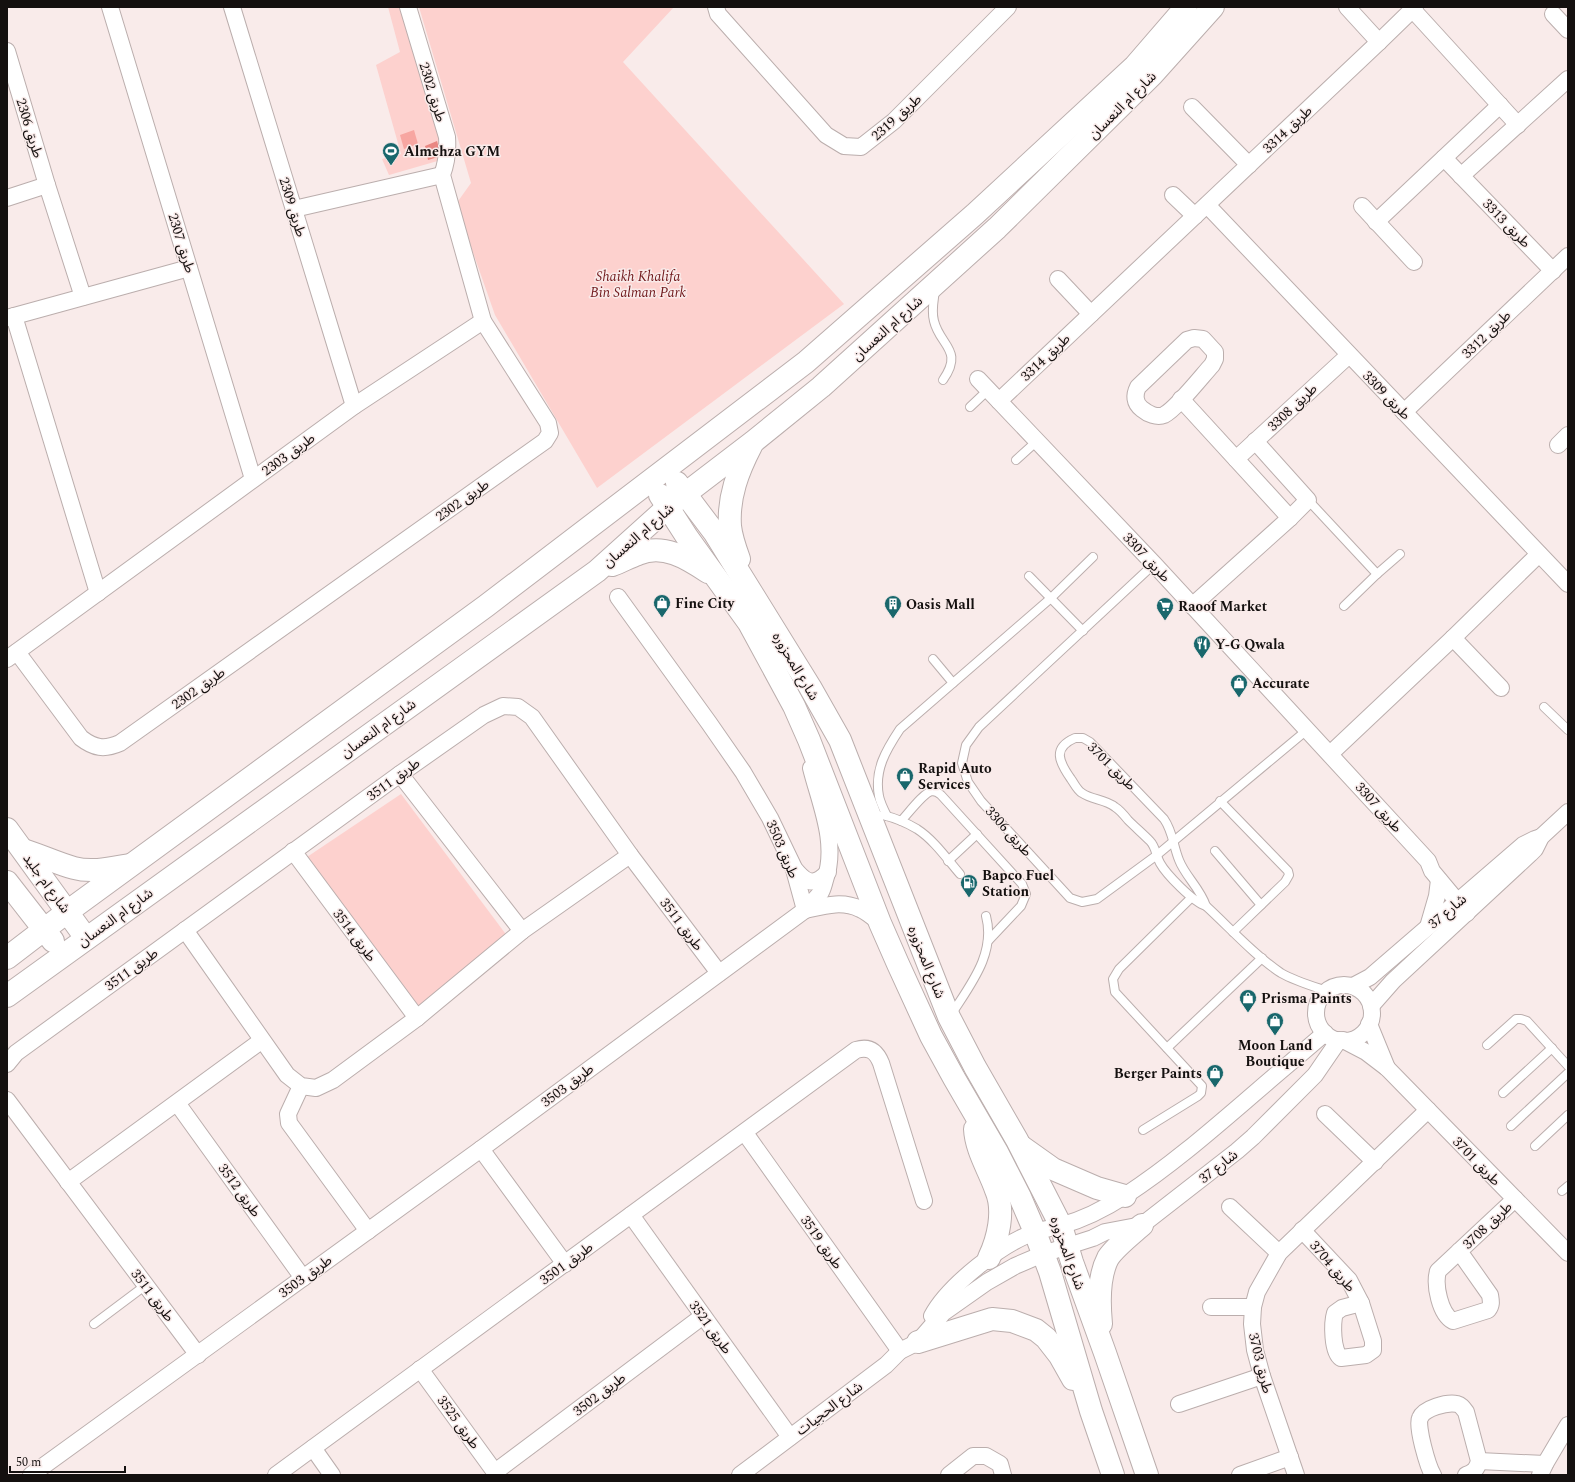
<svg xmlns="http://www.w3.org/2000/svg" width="1575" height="1482" viewBox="0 0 1575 1482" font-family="Spectral,'Noto Sans Arabic',serif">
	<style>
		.green { fill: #fdd1ce }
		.forest { fill: #f7a6a1 }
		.water { fill: #e98782 }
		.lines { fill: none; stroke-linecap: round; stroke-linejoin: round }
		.lane-casing { stroke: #bbaead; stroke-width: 10 }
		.street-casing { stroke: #bbaead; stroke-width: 18 }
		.secondary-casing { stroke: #bbaead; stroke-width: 24 }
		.lane { stroke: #fff; stroke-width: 8 }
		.street { stroke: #fff; stroke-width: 16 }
		.secondary { stroke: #fff; stroke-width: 22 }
		.labels { text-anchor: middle; stroke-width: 3; stroke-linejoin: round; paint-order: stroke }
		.street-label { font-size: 14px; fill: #14100f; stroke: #f9ebea }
		.poi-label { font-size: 14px; font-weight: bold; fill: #14100f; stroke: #f9ebea; text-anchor: start }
		.park-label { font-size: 14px; font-style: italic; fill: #70191c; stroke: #f9ebea }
	</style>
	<rect width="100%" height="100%" fill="#f9ebea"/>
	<g class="green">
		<path d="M 388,7 L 400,7 L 443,148 L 441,160 L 389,175 L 382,159 L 401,154 L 376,65 L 400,52 Z"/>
		<path d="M 419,7 L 674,7 L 623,62 L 844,304 L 597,488 L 495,315 L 456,204 L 471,183 Z"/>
		<path d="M 401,794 L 511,941 L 421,1009 L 307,857 Z"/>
	</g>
	<path class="forest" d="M 414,130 L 418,144 L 404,149 L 400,135 Z"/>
	<path class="water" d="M 437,141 L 439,148 L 438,157 L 428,160 L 425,146 Z"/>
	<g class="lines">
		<defs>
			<g id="lane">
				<path d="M 935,290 C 934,300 931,310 934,321 C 940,346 964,350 943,380"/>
				<path d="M 970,407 L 988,390"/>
				<path d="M 1016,460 L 1037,441"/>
				<path d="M 1308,500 L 1377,574"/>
				<path d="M 1154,564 L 979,727 L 966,745 L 962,763 L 968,782 L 981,801 L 1070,898 L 1082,902 L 1097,899 L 1157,855 L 1307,730"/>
				<path d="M 1029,576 L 1083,631"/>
				<path d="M 1344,606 L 1377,574 L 1400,554"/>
				<path d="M 933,659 L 953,683"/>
				<path d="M 1544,707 L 1568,730"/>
				<path d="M 1075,738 L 1083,738 L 1090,742 L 1164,819 C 1173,832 1173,845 1179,860 C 1185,876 1200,888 1206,906 C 1193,902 1166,874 1160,863 C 1156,856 1156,847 1150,841 C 1143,834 1135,827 1128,820 C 1124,815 1120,810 1115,807 C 1105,799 1092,800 1082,793 C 1077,790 1074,783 1071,779 C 1059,762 1052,748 1075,738 Z"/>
				<path d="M 1220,801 L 1288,871 L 1289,875 L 1285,882 L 1233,932"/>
				<path d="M 883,815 C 895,818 907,823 917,829 C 934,840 947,859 960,874"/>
				<path d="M 887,816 C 884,810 880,802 879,796 C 874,770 886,750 900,729 L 1051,598 L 1093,557"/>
				<path d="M 901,821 C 907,815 924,792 932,791 C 936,791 939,793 941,795 L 1022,884 L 1026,894 L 1021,906 L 988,941"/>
				<path d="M 1215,851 L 1261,905"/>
				<path d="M 948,861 L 977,834"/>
				<path d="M 1206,906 C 1229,927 1255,956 1281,973 C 1295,981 1312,986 1327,991"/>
				<path d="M 951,1015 C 970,985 996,954 986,916"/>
				<path d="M 1487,1045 L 1516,1019 L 1521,1019 L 1527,1021 L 1568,1066"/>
				<path d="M 1167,1048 L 1262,958"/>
				<path d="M 1503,1093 L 1552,1048"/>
				<path d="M 1511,1126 L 1568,1073"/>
				<path d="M 1143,1130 L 1198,1096 L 1201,1093 L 1202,1086 L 1115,992 L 1113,979 L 1119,969 L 1191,898"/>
				<path d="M 1535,1146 L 1568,1115"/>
				<path d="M 1562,1191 L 1568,1186"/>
				<path d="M 94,1324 L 146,1285"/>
			</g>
			<g id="street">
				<path d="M 110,7 L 253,479"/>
				<path d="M 232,7 L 354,406"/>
				<path d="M 716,7 L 718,14 L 826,135 L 844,146 L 861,147 L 894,121 L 1008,7"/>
				<path d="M 1347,7 L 1379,42"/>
				<path d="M 1413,10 L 1518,125"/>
				<path d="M 1553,14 L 1568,30"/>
				<path d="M 7,51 L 47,185 L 83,297"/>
				<path d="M 1192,107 L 1249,165"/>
				<path d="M 1444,158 L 1553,271"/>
				<path d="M 1461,176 L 1568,79"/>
				<path d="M 1173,195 L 1195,216"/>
				<path d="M 7,198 L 47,185"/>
				<path d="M 1207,205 L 1568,584"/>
				<path d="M 1362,206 L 1414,262"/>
				<path d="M 294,209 L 442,175"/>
				<path d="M 1376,222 L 1500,105"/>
				<path d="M 1058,279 L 1091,314"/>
				<path d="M 14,316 L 98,593"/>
				<path d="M 7,318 L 189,268"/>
				<path d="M 1194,338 L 1203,339 L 1215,352 L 1215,359 L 1212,365 C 1202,376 1176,409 1164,415 C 1157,418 1148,414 1142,409 C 1134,403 1134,395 1138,387 L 1187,340 Z"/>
				<path d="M 978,379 L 1154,564 L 1428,861 L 1432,871 L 1467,913"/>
				<path d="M 1181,399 L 1290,518"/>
				<path d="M 999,401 L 1379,42 L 1415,7"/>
				<path d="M 1404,412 L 1568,256"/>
				<path d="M 1558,445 L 1568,435"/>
				<path d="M 1236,459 L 1349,355"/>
				<path d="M 618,597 L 709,723 L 743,772 L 770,818 L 793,866 L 805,910"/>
				<path d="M 1192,606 L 1290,518 L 1308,500 L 1255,441"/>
				<path d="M 1453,638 L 1501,688"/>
				<path d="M 17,652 L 81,738 C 94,748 104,750 120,743 L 545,441 L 550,433 L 548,423 L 483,321 L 442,175 C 447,162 448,151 447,137 L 408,7"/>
				<path d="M 7,659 L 354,406 L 483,321"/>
				<path d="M 1330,754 L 1453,638 L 1539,554"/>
				<path d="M 400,774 L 522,931"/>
				<path d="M 293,851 L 417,1018"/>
				<path d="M 793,867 C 805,882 813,888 828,872"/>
				<path d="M 805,910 C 823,906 842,900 860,909 C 867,912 874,918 880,923"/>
				<path d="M 1428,927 L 1437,896 L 1439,880"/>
				<path d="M 185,930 L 287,1075 L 301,1086 L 316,1088 L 333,1080 L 417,1018 L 522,931 L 630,855"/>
				<circle cx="1344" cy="1013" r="28"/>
				<path d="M 1353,986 L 1370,977 L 1523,845 L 1535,839 L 1541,837"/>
				<path d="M 1371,1006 L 1393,981 L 1530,854 L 1535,849 L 1541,837 L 1568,812"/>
				<path d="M 1369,1024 L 1387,1068"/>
				<path d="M 1343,1040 L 1366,1052 L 1387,1068 L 1568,1253"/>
				<path d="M 7,1064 L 16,1053 L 400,774 L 484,715 L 503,706 L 518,707 L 532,717 L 630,855 L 719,973"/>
				<path d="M 301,1086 L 288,1114 L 289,1123 L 368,1231"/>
				<path d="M 7,1100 L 198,1355"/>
				<path d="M 177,1103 L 303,1278"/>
				<path d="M 1325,1114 L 1375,1162"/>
				<path d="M 745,1133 L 900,1351"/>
				<path d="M 481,1149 L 565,1264"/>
				<path d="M 68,1182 L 261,1041"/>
				<path d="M 1230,1207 L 1279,1253"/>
				<path d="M 631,1215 L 790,1437"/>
				<path d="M 1302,1230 L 1349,1280 L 1361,1303"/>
				<path d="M 1459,1251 L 1490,1295 C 1491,1301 1492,1305 1488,1310 L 1453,1321 C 1440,1314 1434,1285 1438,1271 L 1515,1199"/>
				<path d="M 1361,1303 L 1373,1341 L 1373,1350 L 1366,1355 L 1341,1358 C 1332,1352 1332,1323 1335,1313 L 1342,1308 Z"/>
				<path d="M 1211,1307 L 1253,1307"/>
				<path d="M 932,1316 C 948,1286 1003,1242 1036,1232 C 1044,1229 1052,1228 1060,1226 C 1082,1220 1106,1208 1126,1195 C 1172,1165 1214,1128 1256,1092 C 1279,1072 1302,1053 1325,1033"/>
				<path d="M 420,1369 L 497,1475"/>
				<path d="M 1179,1404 L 1262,1376"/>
				<path d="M 313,1448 L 332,1475"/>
				<path d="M 1479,1461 L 1545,1464"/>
				<path d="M 495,1472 L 703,1316"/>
				<path d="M 31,1475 L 481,1149 L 805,910 C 810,904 817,898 821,892 C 823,888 824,884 825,880 C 838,843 820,804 811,768"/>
				<path d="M 276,1475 L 856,1050 C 869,1046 876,1051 881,1063 L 924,1201"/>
				<path d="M 740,1475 L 886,1365 L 900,1351 L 918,1342 L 943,1313 L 987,1282 L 1015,1266 L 1043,1254 L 1093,1238 L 1105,1232 L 1142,1225 L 1237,1151 L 1253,1137 L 1315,1075 L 1339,1040"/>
				<path d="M 949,1475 L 973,1456 L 986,1456 L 1000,1464 L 1003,1475"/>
				<path d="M 1240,1475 L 1290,1457"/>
				<path d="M 1296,1475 L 1262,1376 L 1255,1350 L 1252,1324 L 1253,1307 L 1257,1292 L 1279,1253 L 1428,1110"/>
				<path d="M 1433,1475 C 1428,1467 1416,1426 1420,1418 C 1424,1408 1447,1402 1457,1404 C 1461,1405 1463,1408 1466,1412 L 1479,1461 C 1477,1469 1474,1472 1466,1475"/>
				<path d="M 1540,1475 L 1545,1464 L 1568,1425"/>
			</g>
			<g id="secondary">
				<path d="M 677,483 L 714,532 L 810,687 L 840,740 L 949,1017 L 975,1067 L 1017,1140 L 1061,1226 L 1072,1262 L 1105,1353 L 1147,1475"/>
				<path d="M 660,495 L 687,537 L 749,623 L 794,706 L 809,740 L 880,923 L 898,964 L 931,1036 L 954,1078 L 997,1152 L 1020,1197 L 1035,1232 L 1050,1272 L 1091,1411 L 1113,1475"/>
				<path d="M 739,559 C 735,548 731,536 730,526 C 728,497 738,471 751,446"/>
				<path d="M 612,565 C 621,562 629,557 638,554 C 663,543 687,558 708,572"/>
				<path d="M 7,829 L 86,938"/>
				<path d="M 23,850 C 40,855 56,863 74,868 C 92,873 112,868 130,865"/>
				<path d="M 7,882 L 53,941"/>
				<path d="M 7,958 L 67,912 L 486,606 L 806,362 L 975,214 L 1135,66 L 1186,7"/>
				<path d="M 7,996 L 597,571 L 668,507 L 753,442 L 821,387 L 997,228 L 1152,75 L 1213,7"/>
				<path d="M 975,1129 C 976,1150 989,1170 996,1190 C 1005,1211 998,1239 989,1258"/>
				<path d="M 1022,1147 L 1053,1169 L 1097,1188 L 1125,1196"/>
				<path d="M 1101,1324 C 1099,1303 1098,1277 1108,1258 C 1114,1248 1133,1233 1142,1225"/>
				<path d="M 918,1342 L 992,1319 L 1012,1321 L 1036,1330 L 1046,1338 L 1060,1356 L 1073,1379"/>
			</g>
		</defs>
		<use href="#lane" class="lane-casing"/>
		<use href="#street" class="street-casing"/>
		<use href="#secondary" class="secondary-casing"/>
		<use href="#lane" class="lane"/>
		<use href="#street" class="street"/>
		<use href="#secondary" class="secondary"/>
	</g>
	<defs>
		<symbol id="stadium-pin" viewBox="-11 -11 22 30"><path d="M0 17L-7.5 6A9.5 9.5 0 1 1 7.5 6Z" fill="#19676c" stroke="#f9ebea"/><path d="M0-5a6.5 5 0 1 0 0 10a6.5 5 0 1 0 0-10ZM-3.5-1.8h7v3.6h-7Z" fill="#fff"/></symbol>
		<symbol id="shop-pin" viewBox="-11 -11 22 30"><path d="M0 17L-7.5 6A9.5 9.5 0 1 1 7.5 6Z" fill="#19676c" stroke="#f9ebea"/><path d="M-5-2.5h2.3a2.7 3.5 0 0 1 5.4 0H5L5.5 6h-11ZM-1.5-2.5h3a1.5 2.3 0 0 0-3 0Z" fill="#fff"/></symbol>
		<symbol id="building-pin" viewBox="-11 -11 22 30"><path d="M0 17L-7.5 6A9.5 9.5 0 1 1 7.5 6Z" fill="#19676c" stroke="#f9ebea"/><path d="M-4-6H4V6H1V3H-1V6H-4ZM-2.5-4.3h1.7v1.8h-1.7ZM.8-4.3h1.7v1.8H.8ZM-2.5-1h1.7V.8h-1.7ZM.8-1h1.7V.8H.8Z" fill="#fff"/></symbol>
		<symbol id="supermarket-pin" viewBox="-11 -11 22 30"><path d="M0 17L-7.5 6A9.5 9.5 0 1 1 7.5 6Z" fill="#19676c" stroke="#f9ebea"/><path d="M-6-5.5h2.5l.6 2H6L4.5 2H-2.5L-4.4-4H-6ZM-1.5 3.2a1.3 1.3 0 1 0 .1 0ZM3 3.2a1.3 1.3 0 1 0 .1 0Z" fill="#fff"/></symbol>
		<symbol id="restaurant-pin" viewBox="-11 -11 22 30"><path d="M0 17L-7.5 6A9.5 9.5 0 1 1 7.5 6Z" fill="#19676c" stroke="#f9ebea"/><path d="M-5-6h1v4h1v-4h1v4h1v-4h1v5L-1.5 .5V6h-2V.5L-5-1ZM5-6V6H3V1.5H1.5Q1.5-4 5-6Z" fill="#fff"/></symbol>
		<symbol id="fuel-pin" viewBox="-11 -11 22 30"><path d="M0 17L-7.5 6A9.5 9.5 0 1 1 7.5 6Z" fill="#19676c" stroke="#f9ebea"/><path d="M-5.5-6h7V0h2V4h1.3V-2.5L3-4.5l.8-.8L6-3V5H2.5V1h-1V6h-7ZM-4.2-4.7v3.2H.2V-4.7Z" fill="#fff"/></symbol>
	</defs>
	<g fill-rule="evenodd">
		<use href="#stadium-pin" x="381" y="141" width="20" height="27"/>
		<use href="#shop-pin" x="652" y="593" width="20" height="27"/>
		<use href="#building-pin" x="883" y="594" width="20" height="27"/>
		<use href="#supermarket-pin" x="1155" y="596" width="20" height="27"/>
		<use href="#restaurant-pin" x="1192" y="634" width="20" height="27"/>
		<use href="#shop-pin" x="1229" y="673" width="20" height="27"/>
		<use href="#shop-pin" x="895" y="766" width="20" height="27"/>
		<use href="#fuel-pin" x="959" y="873" width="20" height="27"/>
		<use href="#shop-pin" x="1238" y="988" width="20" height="27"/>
		<use href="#shop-pin" x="1265" y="1011" width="20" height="27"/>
		<use href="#shop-pin" x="1205" y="1063" width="20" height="27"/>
	</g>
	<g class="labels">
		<g class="street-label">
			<text transform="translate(433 92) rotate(73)" y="5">طريق 2302</text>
			<text transform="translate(1122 105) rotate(-45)" y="5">شارع ام النعسان</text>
			<text transform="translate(896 117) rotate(-42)" y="5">طريق 2319</text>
			<text transform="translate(30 128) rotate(73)" y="5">طريق 2306</text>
			<text transform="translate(1287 129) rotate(-43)" y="5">طريق 3314</text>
			<text transform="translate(293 207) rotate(73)" y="5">طريق 2309</text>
			<text transform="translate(1507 223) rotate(46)" y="5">طريق 3313</text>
			<text transform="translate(182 243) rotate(73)" y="5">طريق 2307</text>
			<text transform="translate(887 328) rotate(-42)" y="5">شارع ام النعسان</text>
			<text transform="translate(1486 334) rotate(-44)" y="5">طريق 3312</text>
			<text transform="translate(1045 357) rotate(-43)" y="5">طريق 3314</text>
			<text transform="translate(1387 395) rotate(46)" y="5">طريق 3309</text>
			<text transform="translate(1292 407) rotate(-43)" y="5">طريق 3308</text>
			<text transform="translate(288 454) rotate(-36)" y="5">طريق 2303</text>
			<text transform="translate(462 500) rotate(-35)" y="5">طريق 2302</text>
			<text transform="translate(638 535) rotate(-41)" y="5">شارع ام النعسان</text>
			<text transform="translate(1147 557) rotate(47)" y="5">طريق 3307</text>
			<text transform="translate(796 666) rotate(59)" y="5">شارع المحزوره</text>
			<text transform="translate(198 688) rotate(-35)" y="5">طريق 2302</text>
			<text transform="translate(378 728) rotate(-36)" y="5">شارع ام النعسان</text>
			<text transform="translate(1112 766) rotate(45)" y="5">طريق 3701</text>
			<text transform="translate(393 779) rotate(-36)" y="5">طريق 3511</text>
			<text transform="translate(1379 807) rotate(48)" y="5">طريق 3307</text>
			<text transform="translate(1009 831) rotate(48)" y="5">طريق 3306</text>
			<text transform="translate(783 849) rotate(67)" y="5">طريق 3503</text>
			<text transform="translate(47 883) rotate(54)" y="5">شارع ام جليد</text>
			<text transform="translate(1447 911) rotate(-40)" y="5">شارع 37</text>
			<text transform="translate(115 917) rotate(-36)" y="5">شارع ام النعسان</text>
			<text transform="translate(682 924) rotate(53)" y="5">طريق 3511</text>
			<text transform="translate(355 935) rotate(53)" y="5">طريق 3514</text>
			<text transform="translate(927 962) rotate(68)" y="5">شارع المحزوره</text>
			<text transform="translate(131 969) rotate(-36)" y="5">طريق 3511</text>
			<text transform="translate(567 1085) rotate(-37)" y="5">طريق 3503</text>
			<text transform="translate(1477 1161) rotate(46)" y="5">طريق 3701</text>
			<text transform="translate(1218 1166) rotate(-38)" y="5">شارع 37</text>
			<text transform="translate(240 1190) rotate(54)" y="5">طريق 3512</text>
			<text transform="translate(1487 1225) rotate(-43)" y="5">طريق 3708</text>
			<text transform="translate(822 1242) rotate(55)" y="5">طريق 3519</text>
			<text transform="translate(1068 1253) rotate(70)" y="5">شارع المحزوره</text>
			<text transform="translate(566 1263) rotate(-36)" y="5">طريق 3501</text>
			<text transform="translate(1333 1266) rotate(50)" y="5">طريق 3704</text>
			<text transform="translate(305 1276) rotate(-36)" y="5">طريق 3503</text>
			<text transform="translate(153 1295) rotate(53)" y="5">طريق 3511</text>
			<text transform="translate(711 1327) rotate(54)" y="5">طريق 3521</text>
			<text transform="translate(1261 1363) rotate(76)" y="5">طريق 3703</text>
			<text transform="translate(599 1394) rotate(-37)" y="5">طريق 3502</text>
			<text transform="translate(829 1408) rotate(-37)" y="5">شارع الحجيات</text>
			<text transform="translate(459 1422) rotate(54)" y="5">طريق 3525</text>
		</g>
		<g class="poi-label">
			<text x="404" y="156">Almehza GYM</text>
			<text x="675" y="608">Fine City</text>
			<text x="906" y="609">Oasis Mall</text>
			<text x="1178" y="611">Raoof Market</text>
			<text x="1215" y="649">Y-G Qwala</text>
			<text x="1252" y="688">Accurate</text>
			<text x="918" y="773">Rapid Auto<tspan x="918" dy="16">Services</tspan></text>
			<text x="982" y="880">Bapco Fuel<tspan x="982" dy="16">Station</tspan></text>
			<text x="1261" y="1003">Prisma Paints</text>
			<text x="1275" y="1050" text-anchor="middle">Moon Land<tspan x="1275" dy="16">Boutique</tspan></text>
			<text x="1202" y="1078" text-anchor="end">Berger Paints</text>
		</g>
		<g class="park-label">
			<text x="638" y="281">Shaikh Khalifa<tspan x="638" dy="16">Bin Salman Park</tspan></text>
		</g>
	</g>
	<rect width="1575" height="1482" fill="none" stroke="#14100f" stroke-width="16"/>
	<path d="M10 1466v6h115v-6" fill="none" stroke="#14100f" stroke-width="2"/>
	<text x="16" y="1466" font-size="12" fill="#14100f" stroke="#f9ebea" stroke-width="3" paint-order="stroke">50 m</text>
</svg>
